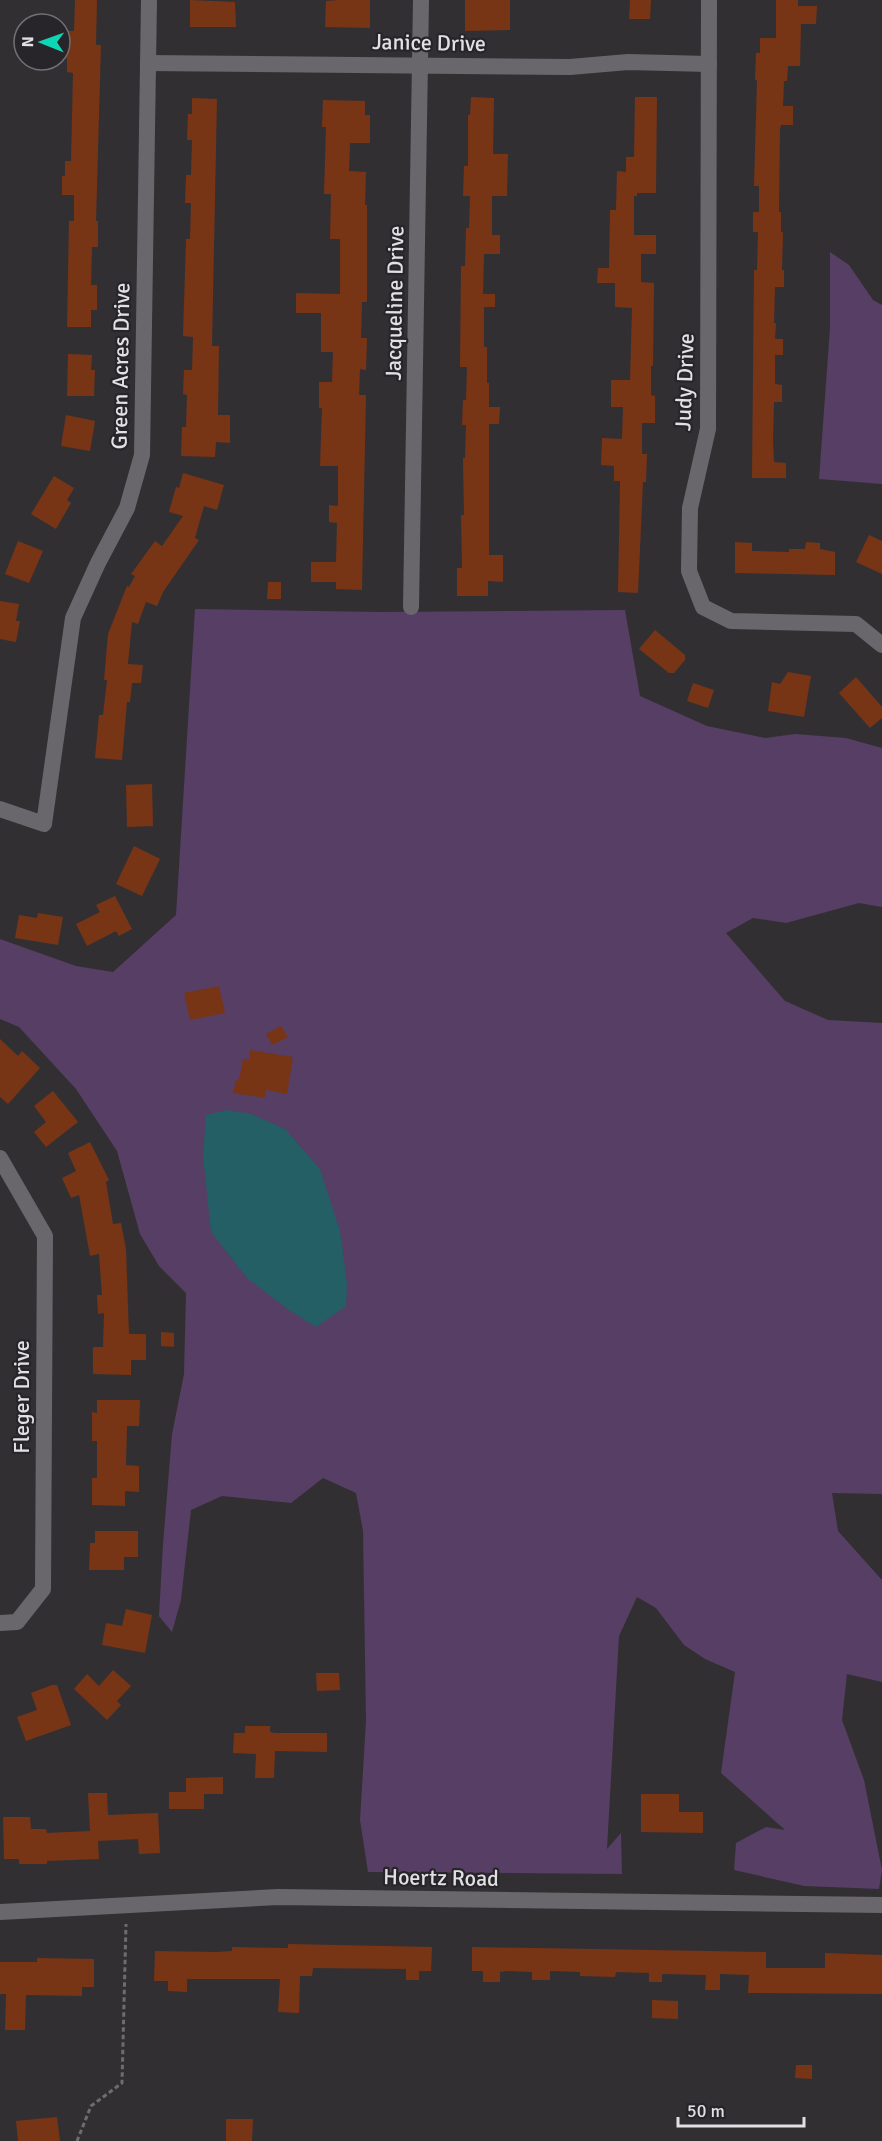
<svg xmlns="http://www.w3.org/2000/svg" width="882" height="2141" viewBox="0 0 882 2141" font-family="Signika,sans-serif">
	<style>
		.green { fill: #563e64 }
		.water { fill: #235f65 }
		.building { fill: #773516 }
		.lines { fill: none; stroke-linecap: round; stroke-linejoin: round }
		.path { stroke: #6e6c6f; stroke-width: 3; stroke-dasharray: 4.5 3; stroke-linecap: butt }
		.minor { stroke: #6a676c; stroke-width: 16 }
		.labels { text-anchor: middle; stroke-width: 4.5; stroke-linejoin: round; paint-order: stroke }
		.street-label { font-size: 22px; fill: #e1e0e3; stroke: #28252a }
	</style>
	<rect width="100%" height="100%" fill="#322f33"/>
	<g class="green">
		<path d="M 830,252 L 849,265 L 873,300 L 882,305 L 882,484 L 819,479 L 830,328 Z"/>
		<path d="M 195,609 L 380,612 L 625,610 L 640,696 L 707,726 L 765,738 L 795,734 L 846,738 L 882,748 L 882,907 L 859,903 L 786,923 L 753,918 L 726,933 L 785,1001 L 828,1020 L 882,1023 L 882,1494 L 832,1493 L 838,1531 L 882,1580 L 882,1682 L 847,1674 L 842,1720 L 864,1780 L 882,1870 L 879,1889 L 804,1886 L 734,1870 L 736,1843 L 766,1827 L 785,1830 L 721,1773 L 735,1672 L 705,1659 L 684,1645 L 656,1608 L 637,1597 L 619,1636 L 607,1849 L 621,1833 L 622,1874 L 368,1872 L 360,1820 L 366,1721 L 363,1531 L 356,1493 L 323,1478 L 291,1503 L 222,1496 L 191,1510 L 181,1600 L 172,1632 L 159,1616 L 163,1544 L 172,1434 L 184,1374 L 186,1293 L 159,1266 L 140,1234 L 117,1151 L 76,1089 L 19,1027 L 0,1019 L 0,939 L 76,966 L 113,972 L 176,915 Z"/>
	</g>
	<path class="water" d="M 227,1110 L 251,1114 L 285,1129 L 320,1169 L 340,1231 L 347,1283 L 346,1306 L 316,1327 L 289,1310 L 247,1278 L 211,1232 L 203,1156 L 206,1115 Z"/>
	<g class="building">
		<path d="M 75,0 L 97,0 L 96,45 L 101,45 L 96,221 L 98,221 L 98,247 L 92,247 L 91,285 L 97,285 L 97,310 L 91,310 L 91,327 L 67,327 L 69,221 L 74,221 L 74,195 L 62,195 L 62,176 L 65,176 L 65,161 L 71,161 L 73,73 L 67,72 L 67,58 L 60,57 L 60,31 L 74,31 Z"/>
		<path d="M 190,0 L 235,2 L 236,27 L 190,27 Z"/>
		<path d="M 338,0 L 370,0 L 370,28 L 325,27 L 326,1 Z"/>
		<path d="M 465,0 L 510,0 L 510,30 L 465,31 Z"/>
		<path d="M 630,0 L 651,0 L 650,19 L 629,19 Z"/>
		<path d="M 776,0 L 798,0 L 798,6 L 817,6 L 816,24 L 801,24 L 800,66 L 788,66 L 787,81 L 784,81 L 783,106 L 793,106 L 793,125 L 781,125 L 780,129 L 779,212 L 781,212 L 781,232 L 783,232 L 782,270 L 784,270 L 784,287 L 775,287 L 774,323 L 776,323 L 775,339 L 783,339 L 783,355 L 775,355 L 775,384 L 782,385 L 782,402 L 774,402 L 773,441 L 774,462 L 786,463 L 786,478 L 752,478 L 754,270 L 757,270 L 758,232 L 753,232 L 753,212 L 759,212 L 759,186 L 754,186 L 757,80 L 755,80 L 756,53 L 760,53 L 760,38 L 776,38 Z"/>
		<path d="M 471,97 L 494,98 L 493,154 L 508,154 L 507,196 L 492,196 L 492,235 L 500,235 L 500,254 L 484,254 L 483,294 L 495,294 L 495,307 L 484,307 L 484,347 L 487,347 L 487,383 L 489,383 L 489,407 L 500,407 L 499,424 L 489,424 L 489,555 L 503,555 L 503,582 L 488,581 L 488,596 L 457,596 L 457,568 L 462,568 L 461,515 L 464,515 L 463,458 L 465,458 L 466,425 L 462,425 L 463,400 L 466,400 L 467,367 L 460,367 L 461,266 L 465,266 L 466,228 L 469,228 L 470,196 L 463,196 L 464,166 L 468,166 L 468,115 L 470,115 Z"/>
		<path d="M 635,97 L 657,97 L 656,193 L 637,193 L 637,196 L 634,196 L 634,235 L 656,235 L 656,254 L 641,254 L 641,282 L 654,283 L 653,366 L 651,366 L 651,395 L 655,396 L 655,423 L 642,423 L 642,454 L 647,454 L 646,482 L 643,482 L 638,593 L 618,592 L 620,481 L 614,481 L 614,466 L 601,465 L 602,438 L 622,439 L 623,407 L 611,407 L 611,380 L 630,380 L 632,308 L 615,307 L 615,283 L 597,283 L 598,268 L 609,268 L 610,210 L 616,210 L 617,171 L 626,172 L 626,157 L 634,157 Z"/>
		<path d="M 192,98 L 217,99 L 212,346 L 219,346 L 218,415 L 230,415 L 230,443 L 216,442 L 215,457 L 181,456 L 182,427 L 186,427 L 187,395 L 183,394 L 184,370 L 192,370 L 193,337 L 183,336 L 186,239 L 190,239 L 191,203 L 185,203 L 186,175 L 191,175 L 192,140 L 187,140 L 188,114 L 192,114 Z"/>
		<path d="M 323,100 L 365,101 L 365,115 L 370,115 L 370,143 L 350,143 L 349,171 L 366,172 L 365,205 L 367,205 L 367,302 L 362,302 L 361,338 L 367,338 L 366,370 L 360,369 L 359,395 L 366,395 L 362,590 L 336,589 L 336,582 L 311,582 L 311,562 L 336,562 L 337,523 L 329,522 L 329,505 L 338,506 L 338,466 L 320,466 L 322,408 L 319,408 L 319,382 L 332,382 L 333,352 L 321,352 L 321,313 L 296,313 L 296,293 L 340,294 L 340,239 L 330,239 L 331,194 L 324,194 L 326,127 L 322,127 Z"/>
		<path d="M 68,354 L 92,355 L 91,370 L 95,370 L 94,396 L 67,396 Z"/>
		<path d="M 66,415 L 95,421 L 90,451 L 61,446 Z"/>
		<path d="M 183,473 L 224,485 L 217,510 L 204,506 L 195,538 L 199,540 L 163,592 L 157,606 L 146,602 L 138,624 L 132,622 L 128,664 L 143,665 L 141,683 L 132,683 L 130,702 L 127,702 L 122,760 L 95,758 L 99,715 L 103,715 L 107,680 L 104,680 L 108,634 L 127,586 L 129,587 L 135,576 L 131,574 L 155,541 L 162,546 L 183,516 L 169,512 L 176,487 L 179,488 Z"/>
		<path d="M 54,476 L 74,488 L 67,500 L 71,503 L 56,529 L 31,514 Z"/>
		<path d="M 869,535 L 882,541 L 882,574 L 856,562 Z"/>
		<path d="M 18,541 L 43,551 L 29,583 L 5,574 Z"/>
		<path d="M 735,542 L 752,543 L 752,551 L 789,552 L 789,549 L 805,549 L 806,542 L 820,543 L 820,549 L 835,552 L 835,575 L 735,573 Z"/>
		<path d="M 268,582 L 281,582 L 281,599 L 267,599 Z"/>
		<path d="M 0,601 L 19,604 L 16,621 L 20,621 L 16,642 L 0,639 Z"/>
		<path d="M 655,630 L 685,655 L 685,660 L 674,673 L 669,673 L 639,649 Z"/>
		<path d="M 788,672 L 811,676 L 804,717 L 768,711 L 772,682 L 780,684 Z"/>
		<path d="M 856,677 L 882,707 L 882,718 L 870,728 L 839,693 Z"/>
		<path d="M 693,683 L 714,690 L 708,708 L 687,701 Z"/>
		<path d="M 152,784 L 153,826 L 127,827 L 126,785 Z"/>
		<path d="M 134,846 L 160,859 L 142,896 L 116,884 Z"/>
		<path d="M 115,896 L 132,929 L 119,936 L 116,931 L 87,946 L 76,924 L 100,912 L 96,905 Z"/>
		<path d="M 38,913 L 63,917 L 58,945 L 15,938 L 19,915 L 37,918 Z"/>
		<path d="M 219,986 L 225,1013 L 190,1020 L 184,993 Z"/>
		<path d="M 281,1026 L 288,1037 L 272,1045 L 266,1034 Z"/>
		<path d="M 0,1039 L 18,1056 L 22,1051 L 40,1068 L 8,1104 L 0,1097 Z"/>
		<path d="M 250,1050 L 293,1057 L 287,1094 L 266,1090 L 265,1098 L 233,1093 L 236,1080 L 239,1080 L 243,1059 L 249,1060 Z"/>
		<path d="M 53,1091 L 78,1122 L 46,1147 L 34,1132 L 46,1122 L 34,1106 Z"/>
		<path d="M 90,1142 L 109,1180 L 106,1182 L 113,1224 L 121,1223 L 126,1249 L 129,1334 L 146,1334 L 146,1360 L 131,1360 L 131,1375 L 93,1374 L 93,1347 L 103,1347 L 104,1313 L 98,1314 L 97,1295 L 102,1295 L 99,1254 L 90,1256 L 79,1195 L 71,1198 L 62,1178 L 76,1171 L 68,1153 Z"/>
		<path d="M 161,1332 L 174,1333 L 174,1347 L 161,1346 Z"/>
		<path d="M 97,1400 L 140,1400 L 139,1426 L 127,1426 L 126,1465 L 139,1466 L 139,1492 L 125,1491 L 125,1506 L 92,1505 L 92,1478 L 97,1478 L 97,1441 L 92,1441 L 92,1412 L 97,1413 Z"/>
		<path d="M 95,1531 L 138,1531 L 138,1557 L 124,1557 L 124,1570 L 89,1570 L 90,1543 L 95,1543 Z"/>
		<path d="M 126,1609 L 152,1615 L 145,1653 L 102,1645 L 106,1623 L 122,1626 Z"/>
		<path d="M 113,1670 L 131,1686 L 117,1701 L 121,1705 L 107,1720 L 74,1689 L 87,1674 L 99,1686 Z"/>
		<path d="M 316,1673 L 339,1673 L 340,1690 L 317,1691 Z"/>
		<path d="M 52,1685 L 57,1685 L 71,1725 L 26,1741 L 17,1717 L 37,1710 L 31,1693 Z"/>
		<path d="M 245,1726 L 270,1726 L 270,1732 L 275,1733 L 327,1733 L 327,1752 L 275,1751 L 274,1778 L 255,1778 L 256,1754 L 233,1753 L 234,1733 L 245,1733 Z"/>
		<path d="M 223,1777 L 223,1794 L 204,1794 L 204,1809 L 169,1809 L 169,1792 L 186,1792 L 186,1778 Z"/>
		<path d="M 88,1793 L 107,1793 L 108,1815 L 158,1813 L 160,1853 L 139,1854 L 138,1839 L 98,1841 L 99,1859 L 47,1861 L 47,1864 L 19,1864 L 19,1859 L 4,1859 L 3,1817 L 30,1817 L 31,1829 L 46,1829 L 47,1833 L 90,1831 Z"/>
		<path d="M 641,1794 L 679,1794 L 679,1812 L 703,1812 L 703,1833 L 641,1832 Z"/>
		<path d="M 288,1944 L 432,1947 L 431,1971 L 419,1971 L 419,1980 L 406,1980 L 406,1969 L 313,1968 L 312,1976 L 300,1976 L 299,2013 L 278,2012 L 280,1979 L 187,1979 L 187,1992 L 168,1991 L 168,1981 L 154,1981 L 155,1951 L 215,1952 L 232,1951 L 232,1947 L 288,1948 Z"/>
		<path d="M 472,1947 L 766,1952 L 766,1968 L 825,1968 L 825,1953 L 882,1955 L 882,1994 L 748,1993 L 749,1975 L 720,1974 L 720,1990 L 705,1990 L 706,1975 L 662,1974 L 662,1982 L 649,1982 L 649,1973 L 616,1972 L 615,1977 L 580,1976 L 580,1972 L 550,1971 L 550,1980 L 532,1980 L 532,1972 L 507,1971 L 500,1972 L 500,1982 L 483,1982 L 483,1971 L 472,1971 Z"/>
		<path d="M 37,1958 L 94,1959 L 94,1987 L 82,1987 L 82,1996 L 26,1995 L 25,2030 L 5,2030 L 6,1994 L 0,1994 L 0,1962 L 37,1962 Z"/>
		<path d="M 652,2000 L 678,2001 L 678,2019 L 652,2018 Z"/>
		<path d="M 796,2065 L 812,2065 L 812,2079 L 795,2078 Z"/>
		<path d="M 57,2117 L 60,2141 L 18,2141 L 16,2121 Z"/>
		<path d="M 226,2119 L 253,2119 L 252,2141 L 226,2141 Z"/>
	</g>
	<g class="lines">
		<path class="path" d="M 77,2141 L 91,2106 L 122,2083 L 126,1924"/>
		<g class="minor">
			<path d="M 709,0 L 708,429 L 690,508 L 689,571 L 703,607 L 731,621 L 856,624 L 882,645"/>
			<path d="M 148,63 L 570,67 L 628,62 L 709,64"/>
			<path d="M 411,607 L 421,0"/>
			<path d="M 0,809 L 44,824 L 73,618 L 98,563 L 127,508 L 142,455 L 149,0"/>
			<path d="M 0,1158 L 45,1236 L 43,1589 L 17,1622 L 0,1623"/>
			<path d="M 0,1912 L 278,1897 L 882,1905"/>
		</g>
	</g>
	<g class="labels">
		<g class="street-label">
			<text transform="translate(429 42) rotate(1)" y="8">Janice Drive</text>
			<text transform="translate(394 303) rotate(-89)" y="8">Jacqueline Drive</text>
			<text transform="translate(120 366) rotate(-89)" y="8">Green Acres Drive</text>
			<text transform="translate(684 382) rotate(-88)" y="8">Judy Drive</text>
			<text transform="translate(21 1397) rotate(-90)" y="8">Fleger Drive</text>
			<text transform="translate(441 1877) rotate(1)" y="8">Hoertz Road</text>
		</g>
	</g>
	<g transform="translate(42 42) rotate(271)"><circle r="28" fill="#28252a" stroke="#727074" stroke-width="1.5"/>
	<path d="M0-4.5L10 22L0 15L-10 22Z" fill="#10d5b4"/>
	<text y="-9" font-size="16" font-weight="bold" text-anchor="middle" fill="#e1e0e3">N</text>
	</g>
	<path d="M678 2117v9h126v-9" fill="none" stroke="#e1e0e3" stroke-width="3"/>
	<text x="687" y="2117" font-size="18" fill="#e1e0e3" stroke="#28252a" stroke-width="4.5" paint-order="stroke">50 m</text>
</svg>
